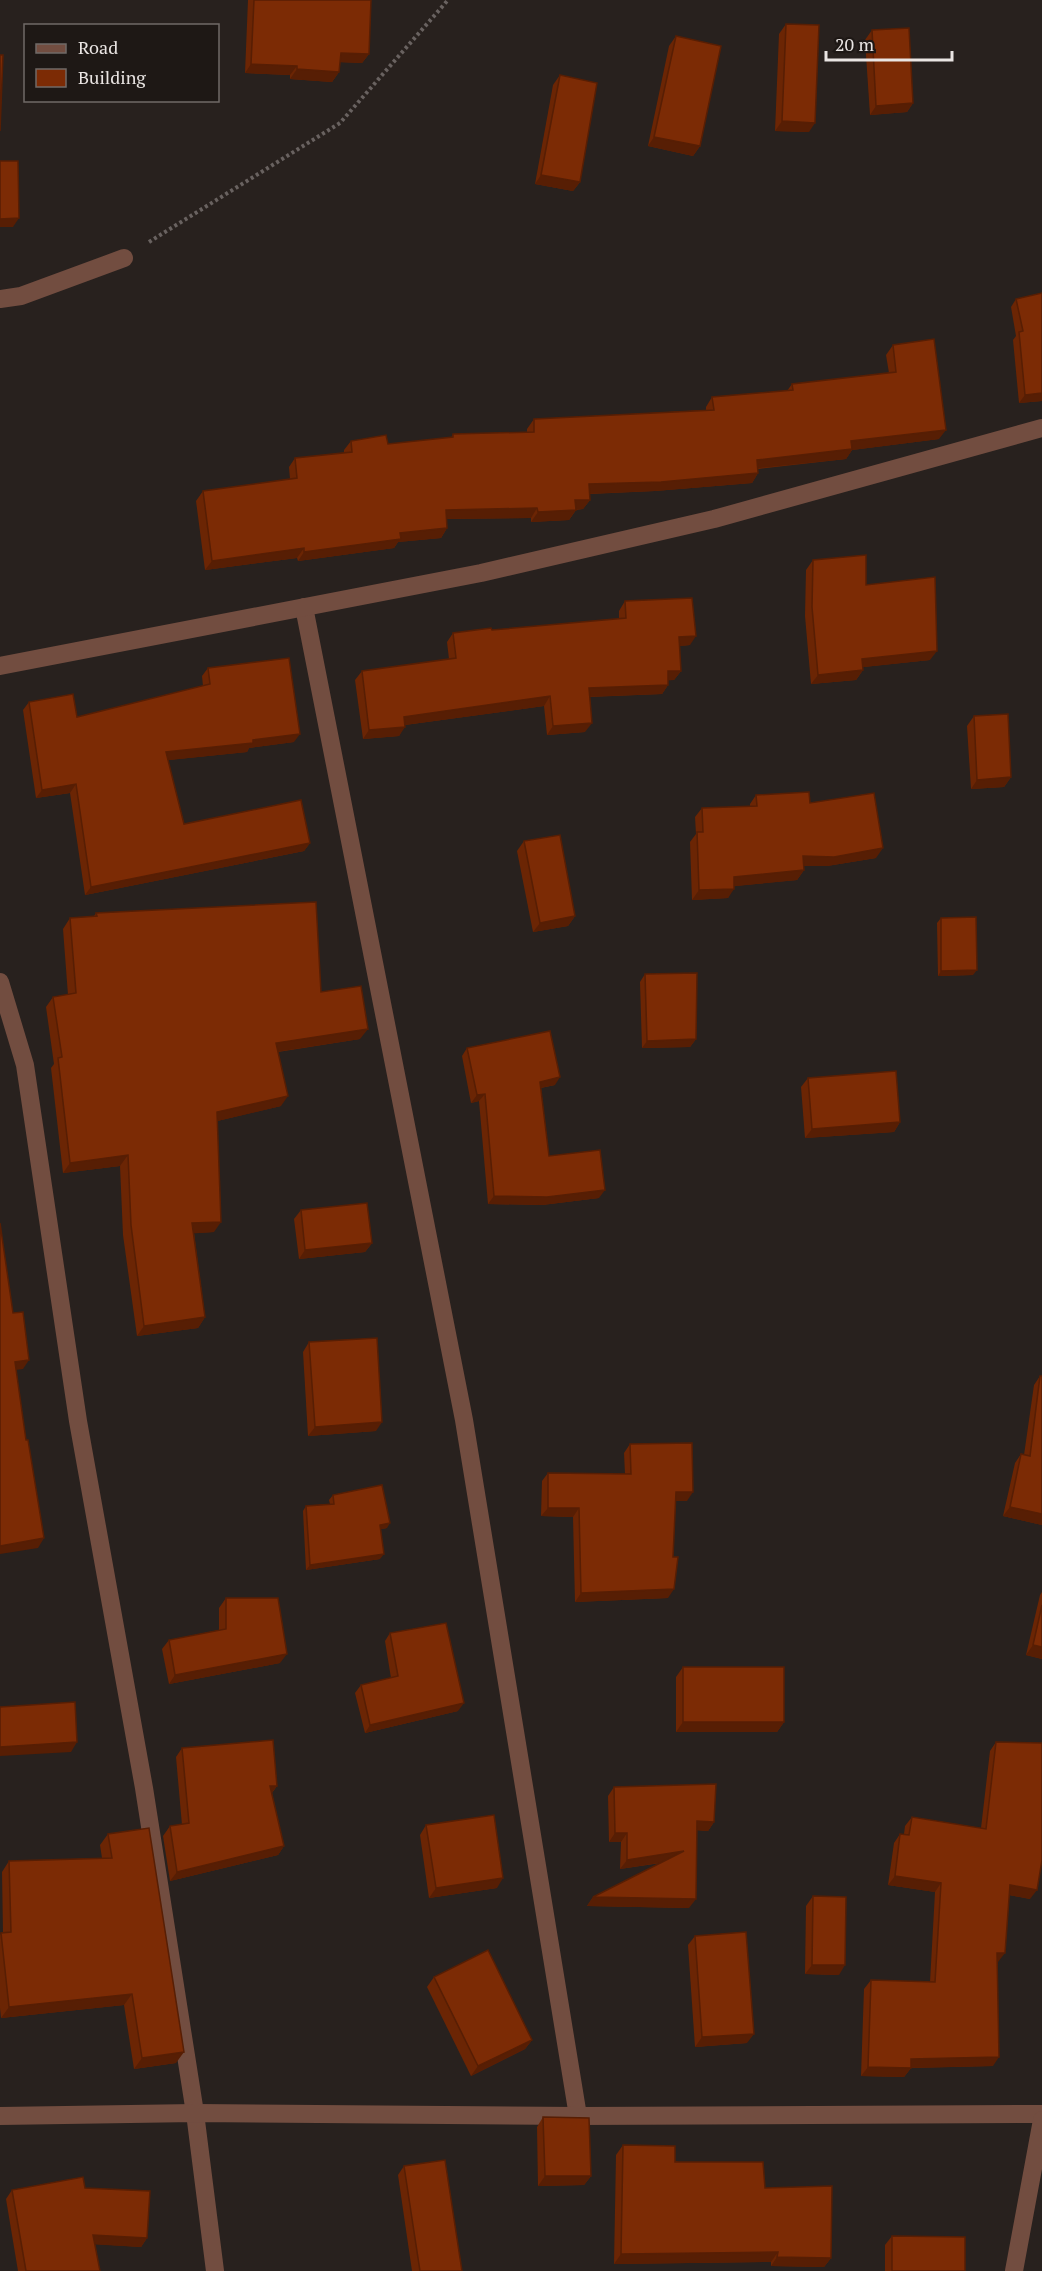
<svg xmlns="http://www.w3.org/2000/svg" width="1042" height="2271" viewBox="0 0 1042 2271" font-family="'PT Serif',serif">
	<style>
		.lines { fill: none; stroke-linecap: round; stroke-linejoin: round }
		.path { stroke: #696260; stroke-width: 4; stroke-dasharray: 3 3; stroke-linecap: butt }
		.minor { stroke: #724d40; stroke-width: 18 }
		.wall { fill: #6b2504 }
		.shaded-wall { fill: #571e04 }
		.building { fill: #7c2b05; stroke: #571e04; stroke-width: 1.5 }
	</style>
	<rect width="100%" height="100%" fill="#28211e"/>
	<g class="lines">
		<path class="path" d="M 149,242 L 340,123 L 448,0"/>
		<g class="minor">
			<path d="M 0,299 L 21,296 L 124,258"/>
			<path d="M 304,607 L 464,1420 L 578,2116"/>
			<path d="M 0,666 L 481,573 L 714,519 L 1042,428"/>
			<path d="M 0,982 L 25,1065 L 78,1421 L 144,1788 L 195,2113 L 215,2271"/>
			<path d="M 0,2116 L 195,2113 L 578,2116 L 1042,2114"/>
			<path d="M 1014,2271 L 1042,2120"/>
		</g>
	</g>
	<g class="wall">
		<path d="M 248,0 L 371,0 L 369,54 L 362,63 L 340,62 L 339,72 L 332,82 L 290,79 L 290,75 L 245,73 Z"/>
		<path d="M 786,24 L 809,132 L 775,131 L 779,34 Z"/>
		<path d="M 872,30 L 913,103 L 907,112 L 870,115 L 865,40 Z"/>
		<path d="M 676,36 L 700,146 L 693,156 L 648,146 L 669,46 Z"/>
		<path d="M 560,75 L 580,182 L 573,191 L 535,184 L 553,85 Z"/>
		<path d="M 1016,299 L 1042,401 L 1019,403 L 1013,340 L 1016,336 L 1011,307 Z"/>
		<path d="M 893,345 L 939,439 L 852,450 L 846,459 L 758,469 L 758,473 L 752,483 L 655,491 L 590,494 L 590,500 L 583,509 L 576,510 L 569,520 L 531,522 L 531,518 L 447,519 L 447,528 L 441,538 L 398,542 L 394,548 L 298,561 L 297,558 L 205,570 L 196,501 L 203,491 L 290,479 L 289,467 L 295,458 L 344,453 L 344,450 L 351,441 L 388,444 L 451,438 L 453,434 L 527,432 L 527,429 L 534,419 L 706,410 L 706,407 L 712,397 L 787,391 L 792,384 L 889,373 L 886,355 Z"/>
		<path d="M 813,560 L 866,585 L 930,660 L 863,667 L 863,670 L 856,680 L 811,684 L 805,616 L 806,570 Z"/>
		<path d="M 625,601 L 690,645 L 679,646 L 681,671 L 674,680 L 668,680 L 668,685 L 662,694 L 589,697 L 585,732 L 547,735 L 544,706 L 405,725 L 399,736 L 363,739 L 355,680 L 362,671 L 449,659 L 447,642 L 453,633 L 619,619 L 619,611 Z"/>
		<path d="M 208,668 L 294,742 L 249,748 L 247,752 L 168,760 L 184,824 L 310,843 L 304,851 L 85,895 L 70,793 L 36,798 L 23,710 L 29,702 L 77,717 L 203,686 L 202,676 Z"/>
		<path d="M 974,716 L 1011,777 L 1004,787 L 971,789 L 967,726 Z"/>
		<path d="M 756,795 L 810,803 L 876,858 L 827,866 L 803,866 L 804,870 L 797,880 L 734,886 L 728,898 L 692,900 L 690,842 L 696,834 L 695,817 L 702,808 L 750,806 L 750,804 Z"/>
		<path d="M 524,841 L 575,916 L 568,926 L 533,932 L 517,851 Z"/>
		<path d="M 96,913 L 321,992 L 360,1039 L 278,1052 L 281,1106 L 217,1121 L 214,1232 L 194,1233 L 205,1317 L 198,1328 L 137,1336 L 123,1235 L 120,1166 L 63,1173 L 51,1068 L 54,1064 L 46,1007 L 53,997 L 68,995 L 63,929 L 70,918 L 94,916 Z"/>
		<path d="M 941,918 L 973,975 L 938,976 L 937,923 Z"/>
		<path d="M 645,974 L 696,1039 L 690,1047 L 642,1048 L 640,982 Z"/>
		<path d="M 467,1048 L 555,1085 L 541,1088 L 549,1156 L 599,1198 L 542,1205 L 488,1204 L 479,1101 L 471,1103 L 462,1056 Z"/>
		<path d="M 808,1078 L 900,1122 L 894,1132 L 805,1138 L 801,1087 Z"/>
		<path d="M 301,1210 L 372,1243 L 365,1252 L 299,1259 L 294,1219 Z"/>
		<path d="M 309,1342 L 376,1431 L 308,1436 L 303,1352 Z"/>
		<path d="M 1040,1376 L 1042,1525 L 1003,1516 L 1015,1463 L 1021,1454 L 1024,1455 L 1034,1385 Z"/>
		<path d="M 630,1444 L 687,1501 L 676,1501 L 668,1598 L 575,1602 L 573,1517 L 541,1516 L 542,1481 L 548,1473 L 625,1474 L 624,1453 Z"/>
		<path d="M 333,1495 L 387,1528 L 381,1529 L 380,1559 L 306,1570 L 303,1511 L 306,1506 L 330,1504 L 329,1500 Z"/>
		<path d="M 1042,1592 L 1042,1659 L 1026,1655 L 1040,1595 Z"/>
		<path d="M 226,1598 L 280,1663 L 169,1684 L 162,1649 L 169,1640 L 219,1630 L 219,1608 Z"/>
		<path d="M 390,1633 L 458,1711 L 365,1733 L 355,1693 L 361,1685 L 391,1678 L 385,1641 Z"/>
		<path d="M 683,1667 L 784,1722 L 777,1732 L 676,1732 L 676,1677 Z"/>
		<path d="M 996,1742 L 1030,1899 L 1009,1895 L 998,1962 L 993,2066 L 911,2068 L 904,2077 L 861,2076 L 864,1989 L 871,1980 L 930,1982 L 935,1892 L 888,1885 L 894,1843 L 900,1834 L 904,1834 L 905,1826 L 912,1817 L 981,1828 L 990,1751 Z"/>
		<path d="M 182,1748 L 277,1786 L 272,1793 L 284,1846 L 278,1855 L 170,1881 L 163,1836 L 170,1826 L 182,1825 L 176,1757 Z"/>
		<path d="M 614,1787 L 714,1822 L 708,1831 L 697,1830 L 689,1908 L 587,1906 L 593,1897 L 661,1863 L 620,1869 L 621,1842 L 609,1842 L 608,1796 Z"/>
		<path d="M 426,1825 L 497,1888 L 429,1898 L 420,1835 Z"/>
		<path d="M 108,1834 L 176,2063 L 134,2069 L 124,2005 L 1,2018 L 0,2008 L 0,1935 L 1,1933 L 3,1933 L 2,1872 L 9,1861 L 102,1858 L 100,1845 Z"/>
		<path d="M 813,1896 L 839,1975 L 805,1974 L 806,1906 Z"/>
		<path d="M 695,1936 L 747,2043 L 695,2047 L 688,1945 Z"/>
		<path d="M 434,1977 L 532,2040 L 525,2049 L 471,2076 L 427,1987 Z"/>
		<path d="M 543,2117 L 591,2176 L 584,2185 L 538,2186 L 537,2127 Z"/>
		<path d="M 623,2145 L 765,2188 L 831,2258 L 824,2267 L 771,2266 L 771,2262 L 614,2264 L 616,2155 Z"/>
		<path d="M 404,2166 L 462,2271 L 412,2271 L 398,2175 Z"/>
		<path d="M 85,2188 L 147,2238 L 141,2247 L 95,2244 L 100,2271 L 18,2271 L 6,2199 L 12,2190 Z"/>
		<path d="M 892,2236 L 965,2271 L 885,2271 L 885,2245 Z"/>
	</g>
	<g class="shaded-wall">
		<path d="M 341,53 L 369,54 L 362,63 L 334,62 Z"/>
		<path d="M 251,64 L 297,66 L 290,75 L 245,73 Z"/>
		<path d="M 297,69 L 339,72 L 332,82 L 290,79 Z"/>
		<path d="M 913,103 L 907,112 L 870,115 L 876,106 Z"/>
		<path d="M 782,121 L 815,123 L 809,132 L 775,131 Z"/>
		<path d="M 654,137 L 700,146 L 693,156 L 648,146 Z"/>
		<path d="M 541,175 L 580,182 L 573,191 L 535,184 Z"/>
		<path d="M 19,218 L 13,227 L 0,227 L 0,219 Z"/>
		<path d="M 1042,393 L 1042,401 L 1019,403 L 1025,395 Z"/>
		<path d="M 946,430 L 939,439 L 852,450 L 846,459 L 750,469 L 757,460 L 851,441 Z"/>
		<path d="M 758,473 L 752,483 L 655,491 L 583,494 L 589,484 Z"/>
		<path d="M 575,500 L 590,500 L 583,509 L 569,510 Z"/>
		<path d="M 537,508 L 531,518 L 439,519 L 446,510 Z"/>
		<path d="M 576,510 L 569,520 L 531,522 L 538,512 Z"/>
		<path d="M 447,528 L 441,538 L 398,542 L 394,548 L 298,561 L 304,552 L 400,533 Z"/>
		<path d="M 304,548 L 297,558 L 205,570 L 212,561 Z"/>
		<path d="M 696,636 L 690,645 L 672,647 L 679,637 Z"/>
		<path d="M 937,651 L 930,660 L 855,668 L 862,659 Z"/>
		<path d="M 863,670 L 856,680 L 811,684 L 818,675 Z"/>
		<path d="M 668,671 L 681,671 L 674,680 L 661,681 Z"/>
		<path d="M 668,685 L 662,694 L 582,697 L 589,688 Z"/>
		<path d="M 550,696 L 544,706 L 397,726 L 404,717 Z"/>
		<path d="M 592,723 L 585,732 L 547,735 L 553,726 Z"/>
		<path d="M 405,727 L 399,736 L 363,739 L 369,730 Z"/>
		<path d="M 300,734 L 294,742 L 249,748 L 247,752 L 160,761 L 166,752 Z"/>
		<path d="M 1011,777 L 1004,787 L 971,789 L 977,780 Z"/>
		<path d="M 76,784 L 70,793 L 36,798 L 42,790 Z"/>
		<path d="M 310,843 L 304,851 L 85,895 L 91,887 Z"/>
		<path d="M 883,848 L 876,858 L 827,866 L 796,866 L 803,856 Z"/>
		<path d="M 804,870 L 797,880 L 727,887 L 734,877 Z"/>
		<path d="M 734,889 L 728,898 L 692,900 L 699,890 Z"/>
		<path d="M 575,916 L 568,926 L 533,932 L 540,923 Z"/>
		<path d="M 977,970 L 973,975 L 938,976 L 941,971 Z"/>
		<path d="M 368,1029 L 360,1039 L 269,1053 L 276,1043 Z"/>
		<path d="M 696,1039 L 690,1047 L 642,1048 L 647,1041 Z"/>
		<path d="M 560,1077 L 555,1085 L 535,1089 L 540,1082 Z"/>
		<path d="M 485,1094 L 479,1101 L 471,1103 L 477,1095 Z"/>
		<path d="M 288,1096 L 281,1106 L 209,1123 L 217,1112 Z"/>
		<path d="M 900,1122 L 894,1132 L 805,1138 L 812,1129 Z"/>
		<path d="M 128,1155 L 120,1166 L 63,1173 L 70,1163 Z"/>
		<path d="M 605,1190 L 599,1198 L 542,1205 L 488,1204 L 494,1196 Z"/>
		<path d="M 221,1222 L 214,1232 L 185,1234 L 192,1223 Z"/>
		<path d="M 372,1243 L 365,1252 L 299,1259 L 305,1250 Z"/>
		<path d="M 205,1317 L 198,1328 L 137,1336 L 144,1326 Z"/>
		<path d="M 29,1360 L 23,1369 L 8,1371 L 15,1362 Z"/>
		<path d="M 382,1422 L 376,1431 L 308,1436 L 315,1427 Z"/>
		<path d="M 676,1492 L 693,1492 L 687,1501 L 670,1501 Z"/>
		<path d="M 1010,1507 L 1042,1514 L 1042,1525 L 1003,1516 Z"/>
		<path d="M 548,1508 L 579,1508 L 573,1517 L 541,1516 Z"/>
		<path d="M 390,1523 L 387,1528 L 377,1530 L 380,1525 Z"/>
		<path d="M 44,1538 L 38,1548 L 0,1554 L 0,1546 Z"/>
		<path d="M 384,1554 L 380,1559 L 306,1570 L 310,1565 Z"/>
		<path d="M 674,1589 L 668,1598 L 575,1602 L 581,1593 Z"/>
		<path d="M 1033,1645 L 1042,1647 L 1042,1659 L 1026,1655 Z"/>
		<path d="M 287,1654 L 280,1663 L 169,1684 L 175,1675 Z"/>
		<path d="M 464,1703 L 458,1711 L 365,1733 L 370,1725 Z"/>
		<path d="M 683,1722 L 784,1722 L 777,1732 L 676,1732 Z"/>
		<path d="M 77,1742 L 71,1752 L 0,1756 L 0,1747 Z"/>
		<path d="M 270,1786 L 277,1786 L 270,1795 Z"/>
		<path d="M 697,1821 L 714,1822 L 708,1831 L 691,1830 Z"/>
		<path d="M 615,1833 L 627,1833 L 621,1842 L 609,1842 Z"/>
		<path d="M 284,1846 L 278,1855 L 170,1881 L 177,1872 Z"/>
		<path d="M 684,1851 L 678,1860 L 620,1869 L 627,1860 Z"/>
		<path d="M 895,1876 L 941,1883 L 935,1892 L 888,1885 Z"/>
		<path d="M 503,1878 L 497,1888 L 429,1898 L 436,1888 Z"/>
		<path d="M 1010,1885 L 1037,1890 L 1030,1899 L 1004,1894 Z"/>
		<path d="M 593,1897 L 696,1899 L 689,1908 L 587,1906 Z"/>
		<path d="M 997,1953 L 1005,1953 L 998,1962 L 991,1962 Z"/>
		<path d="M 812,1965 L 845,1965 L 839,1975 L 805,1974 Z"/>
		<path d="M 132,1994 L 124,2005 L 1,2018 L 9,2007 Z"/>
		<path d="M 754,2034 L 747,2043 L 695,2047 L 702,2037 Z"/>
		<path d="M 532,2040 L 525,2049 L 471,2076 L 478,2066 Z"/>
		<path d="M 184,2052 L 176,2063 L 134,2069 L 142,2058 Z"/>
		<path d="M 999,2057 L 993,2066 L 905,2068 L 911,2059 Z"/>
		<path d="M 868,2067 L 911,2068 L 904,2077 L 861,2076 Z"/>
		<path d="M 545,2176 L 591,2176 L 584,2185 L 538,2186 Z"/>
		<path d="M 93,2235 L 147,2238 L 141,2247 L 87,2244 Z"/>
		<path d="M 778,2252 L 771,2262 L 614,2264 L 621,2254 Z"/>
		<path d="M 777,2257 L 831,2258 L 824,2267 L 771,2266 Z"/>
	</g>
	<g class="building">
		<path d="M 254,0 L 371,0 L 369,54 L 341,53 L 339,72 L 297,69 L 297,66 L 251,64 Z"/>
		<path d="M 786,24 L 819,25 L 815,123 L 782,121 Z"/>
		<path d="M 909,28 L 913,103 L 876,106 L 872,30 Z"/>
		<path d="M 676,36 L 721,46 L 700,146 L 654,137 Z"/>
		<path d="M 0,55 L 3,55 L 0,131 Z"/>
		<path d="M 560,75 L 597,83 L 580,182 L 541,175 Z"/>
		<path d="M 0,161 L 18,161 L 19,218 L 0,219 Z"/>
		<path d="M 1042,293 L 1042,393 L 1025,395 L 1019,332 L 1023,331 L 1016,299 Z"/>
		<path d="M 934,339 L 946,430 L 851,441 L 852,449 L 757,460 L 758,473 L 661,482 L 589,484 L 590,500 L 575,500 L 576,510 L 538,512 L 537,508 L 446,510 L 447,528 L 400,533 L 401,539 L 304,552 L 304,548 L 212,561 L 203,491 L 297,478 L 295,458 L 352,452 L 351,441 L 386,435 L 388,444 L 453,437 L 453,434 L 534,432 L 534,419 L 714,410 L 712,397 L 793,390 L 792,384 L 896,372 L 893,345 Z"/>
		<path d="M 866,555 L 866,585 L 935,577 L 937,651 L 862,659 L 863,670 L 818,675 L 812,607 L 813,560 Z"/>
		<path d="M 692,598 L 696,636 L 679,637 L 681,671 L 668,671 L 668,685 L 589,688 L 592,723 L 553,726 L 550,696 L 404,717 L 405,727 L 369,730 L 362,671 L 456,658 L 453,633 L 491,628 L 492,630 L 626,618 L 625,601 Z"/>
		<path d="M 289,658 L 300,734 L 253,740 L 253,743 L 166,752 L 184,824 L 301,800 L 310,843 L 91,887 L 76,784 L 42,790 L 29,702 L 73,694 L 77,717 L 210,684 L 208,668 Z"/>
		<path d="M 1008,714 L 1011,777 L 977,780 L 974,716 Z"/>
		<path d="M 809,792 L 810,803 L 874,793 L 883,848 L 834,857 L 803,856 L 804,870 L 734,877 L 734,889 L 699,890 L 697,832 L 703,832 L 702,808 L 757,806 L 756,795 Z"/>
		<path d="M 560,835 L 575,916 L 540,923 L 524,841 Z"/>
		<path d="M 316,902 L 321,992 L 361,986 L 368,1029 L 276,1043 L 288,1096 L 217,1112 L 221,1222 L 192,1223 L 205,1317 L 144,1326 L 131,1225 L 128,1155 L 70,1163 L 58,1058 L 62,1057 L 53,997 L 76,993 L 70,918 L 97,916 L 96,913 Z"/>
		<path d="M 976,917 L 977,970 L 941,971 L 941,918 Z"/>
		<path d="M 697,973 L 696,1039 L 647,1041 L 645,974 Z"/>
		<path d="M 550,1031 L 560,1077 L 540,1082 L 549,1156 L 600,1150 L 605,1190 L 547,1197 L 494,1196 L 485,1094 L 477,1095 L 467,1048 Z"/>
		<path d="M 896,1071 L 900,1122 L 812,1129 L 808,1078 Z"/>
		<path d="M 367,1203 L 372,1243 L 305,1250 L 301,1210 Z"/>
		<path d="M 0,1223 L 13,1313 L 23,1312 L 29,1360 L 15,1362 L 26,1440 L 28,1440 L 44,1538 L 0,1546 Z"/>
		<path d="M 377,1338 L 382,1422 L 315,1427 L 309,1342 Z"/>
		<path d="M 1040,1376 L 1042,1376 L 1042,1514 L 1010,1507 L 1021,1454 L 1030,1456 Z"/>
		<path d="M 692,1443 L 693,1492 L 676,1492 L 673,1557 L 678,1557 L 674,1589 L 581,1593 L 579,1508 L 548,1508 L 548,1473 L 631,1474 L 630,1444 Z"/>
		<path d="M 382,1485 L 390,1523 L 380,1525 L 384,1554 L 310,1565 L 306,1506 L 334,1504 L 333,1495 Z"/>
		<path d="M 226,1598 L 278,1598 L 287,1654 L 175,1675 L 169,1640 L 226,1629 Z"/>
		<path d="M 1042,1605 L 1042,1647 L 1033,1645 Z"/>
		<path d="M 446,1623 L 464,1703 L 370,1725 L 361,1685 L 398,1676 L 390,1633 Z"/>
		<rect x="683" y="1667" width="101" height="55"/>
		<path d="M 75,1702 L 77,1742 L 0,1747 L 0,1707 Z"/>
		<path d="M 273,1740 L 277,1786 L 270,1786 L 284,1846 L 177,1872 L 170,1826 L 189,1823 L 182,1748 Z"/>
		<path d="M 996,1742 L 1042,1743 L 1042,1860 L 1037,1890 L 1010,1885 L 1005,1953 L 997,1953 L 999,2057 L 911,2059 L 911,2068 L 868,2067 L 871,1980 L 935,1982 L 941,1883 L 895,1876 L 900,1834 L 909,1835 L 912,1817 L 986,1829 Z"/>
		<path d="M 716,1784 L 714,1822 L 697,1821 L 696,1899 L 593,1897 L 684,1851 L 627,1860 L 627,1833 L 615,1833 L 614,1787 Z"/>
		<path d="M 494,1815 L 503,1878 L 436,1888 L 426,1825 Z"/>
		<path d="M 149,1828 L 184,2052 L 142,2058 L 132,1994 L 9,2007 L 1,1933 L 11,1932 L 9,1861 L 112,1858 L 108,1834 Z"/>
		<path d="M 813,1896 L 846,1897 L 845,1965 L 812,1965 Z"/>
		<path d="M 746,1932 L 754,2034 L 702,2037 L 695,1936 Z"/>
		<path d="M 488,1950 L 532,2040 L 478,2066 L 434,1977 Z"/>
		<path d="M 543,2117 L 589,2118 L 591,2176 L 545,2176 Z"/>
		<path d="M 623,2145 L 675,2146 L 675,2162 L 763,2162 L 765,2188 L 832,2186 L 831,2258 L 777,2257 L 778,2252 L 621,2254 Z"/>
		<path d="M 445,2160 L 462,2271 L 420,2271 L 404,2166 Z"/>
		<path d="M 83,2177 L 85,2188 L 150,2191 L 147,2238 L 93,2235 L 100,2271 L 26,2271 L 12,2190 Z"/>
		<path d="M 892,2236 L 965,2237 L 965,2271 L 892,2271 Z"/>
	</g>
	<rect x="24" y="24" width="195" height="78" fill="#1e1815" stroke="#706a67" stroke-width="1.5"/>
	<rect x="36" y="44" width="30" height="9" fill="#724d40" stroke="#706a67" stroke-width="1.5"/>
	<text x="78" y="54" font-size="18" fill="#eae5e3">Road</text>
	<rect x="36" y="69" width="30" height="18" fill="#7c2b05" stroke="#706a67" stroke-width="1.5"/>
	<text x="78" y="84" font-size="18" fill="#eae5e3">Building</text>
	<path d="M826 51v9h126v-9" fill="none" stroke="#eae5e3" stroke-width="3"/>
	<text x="835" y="51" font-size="18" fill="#eae5e3" stroke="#1e1815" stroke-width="4.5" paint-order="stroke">20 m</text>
</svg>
